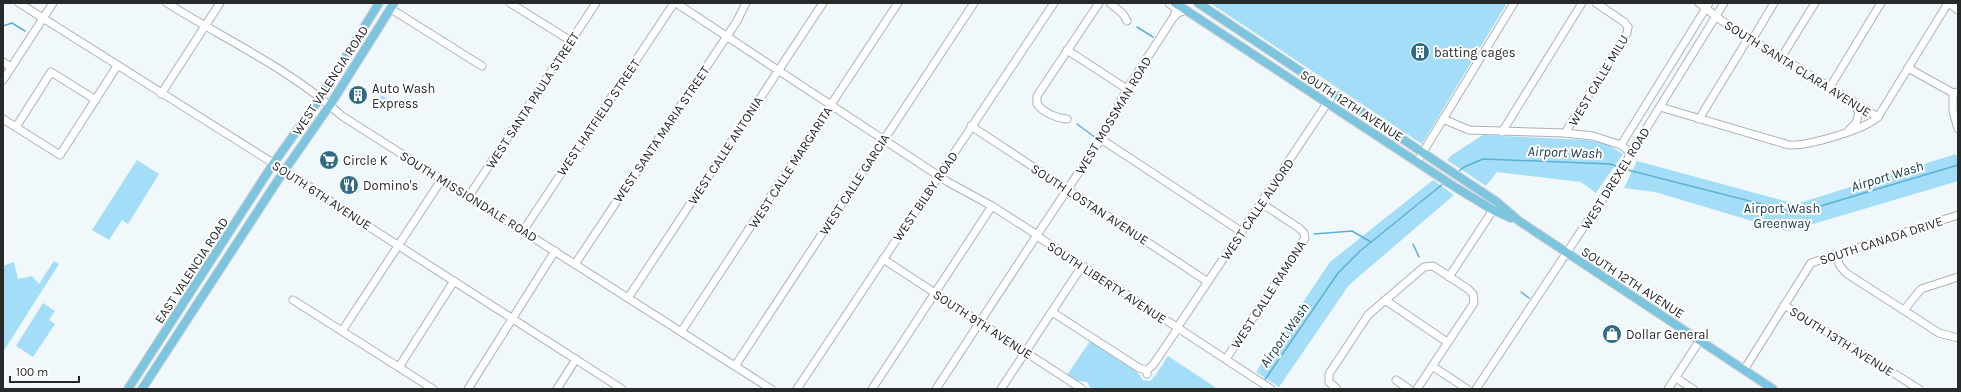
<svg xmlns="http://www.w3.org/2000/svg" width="1961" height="392" viewBox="0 0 1961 392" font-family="Karla,sans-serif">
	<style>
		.green { fill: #a4ddf7 }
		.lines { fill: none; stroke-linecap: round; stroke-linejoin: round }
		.stream { stroke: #5cb0d4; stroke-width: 1.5 }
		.minor-casing { stroke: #acb3b6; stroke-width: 9 }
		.major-casing { stroke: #d4d4d5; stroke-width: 10 }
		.minor { stroke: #fff; stroke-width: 7 }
		.major { stroke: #7dc5df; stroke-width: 8 }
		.labels { text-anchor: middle; stroke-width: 4; stroke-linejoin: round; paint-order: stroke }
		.poi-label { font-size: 13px; fill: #272a2b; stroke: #fff; text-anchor: start }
		.street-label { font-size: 13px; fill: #272a2b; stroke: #fff }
		.park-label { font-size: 13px; fill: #1b4151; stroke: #fff }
		.water-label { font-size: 14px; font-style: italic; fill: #113747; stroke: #fff }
	</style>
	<rect width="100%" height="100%" fill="#f0f8fb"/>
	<g class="green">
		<path d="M 1210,3 L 1507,3 L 1422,144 Z"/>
		<path d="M 382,95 L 394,104 L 389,112 L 376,104 Z"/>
		<path d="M 1483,135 L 1587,140 L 1607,144 L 1623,154 L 1596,193 L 1581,182 L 1497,172 L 1486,186 L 1447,160 L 1452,155 Z"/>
		<path d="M 1956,154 L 1958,160 L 1958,181 L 1803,227 L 1786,231 L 1655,192 L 1624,188 L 1637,161 L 1796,204 Z"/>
		<path d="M 137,160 L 159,174 L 128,224 L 122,220 L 109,240 L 92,230 Z"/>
		<path d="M 1433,180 L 1454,195 L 1349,285 L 1279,387 L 1256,372 L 1330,262 Z"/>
		<path d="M 54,261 L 59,264 L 3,352 L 3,266 L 14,262 L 18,279 L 32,276 L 39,284 Z"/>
		<path d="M 43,303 L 55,311 L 49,320 L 55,324 L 33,357 L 16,346 Z"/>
		<path d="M 1090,341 L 1137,372 L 1143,380 L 1150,381 L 1155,376 L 1168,356 L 1218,389 L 1091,389 L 1087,382 L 1077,381 L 1067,375 Z"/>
	</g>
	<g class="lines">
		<g class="stream">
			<path d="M 3,26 L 12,23 L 25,31"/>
			<path d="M 1137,27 L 1153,37"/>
			<path d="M 1077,124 L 1096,138"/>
			<path d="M 1624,169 L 1797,213 L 1958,165"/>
			<path d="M 1458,172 L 1464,167 L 1483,159 L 1610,164 L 1619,167"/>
			<path d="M 1314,234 L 1352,231 L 1371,242"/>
			<path d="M 1413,244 L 1419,257"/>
			<path d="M 1521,292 L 1529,298"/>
			<path d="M 1264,381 L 1338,273 L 1360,251 L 1444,183"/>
		</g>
		<defs>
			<g id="minor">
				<path d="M 19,3 L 300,180 L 346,212 L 622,389"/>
				<path d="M 167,3 C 226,40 290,69 342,116 L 771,389"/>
				<path d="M 510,3 L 571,41"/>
				<path d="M 676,3 L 948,182 L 992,206 L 1034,233"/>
				<path d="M 1110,3 L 1123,14 L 1127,21"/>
				<path d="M 1169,3 L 1176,9 L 1174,17"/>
				<path d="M 1596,3 L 1624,22 L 1628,27"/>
				<path d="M 1699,3 L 1722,21 L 1878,117"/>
				<path d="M 1949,3 L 1958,10"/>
				<path d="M 391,9 L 482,66"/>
				<path d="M 1752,40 L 1774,3"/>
				<path d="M 1067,50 L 1127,89"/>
				<path d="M 1781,58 L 1815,3"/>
				<path d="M 3,62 L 11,67"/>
				<path d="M 1908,68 L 1953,93 L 1958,92"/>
				<path d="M 3,80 L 53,3"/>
				<path d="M 1830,87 L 1881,3"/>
				<path d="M 1953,93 L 1953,111 L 1958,129"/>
				<path d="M 161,94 L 220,3"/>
				<path d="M 1660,107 L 1789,145 C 1808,146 1864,130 1878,117 L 1948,3"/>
				<path d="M 3,119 L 60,155 L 117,66"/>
				<path d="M 1067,119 C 1056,118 1044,113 1037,104 L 1037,96 L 1099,3"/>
				<path d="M 1443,119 L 1469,130 L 1565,133 L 1593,136 L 1621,145 L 1631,153"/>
				<path d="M 1699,119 L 1749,37"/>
				<path d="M 971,126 L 1208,282"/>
				<path d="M 16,127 L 51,72 L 96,100"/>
				<path d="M 1849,130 L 1856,123 L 1859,113 L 1853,101"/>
				<path d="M 1502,132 L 1582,3"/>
				<path d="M 1565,133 L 1627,33 L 1628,27"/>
				<path d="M 1101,139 L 1242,232"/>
				<path d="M 1621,145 L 1709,3"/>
				<path d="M 1417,162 L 1514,3"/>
				<path d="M 469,196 L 596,3"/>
				<path d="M 523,231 L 674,3"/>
				<path d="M 1039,232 L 1101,139 L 1127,89 L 1173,18 L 1178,13 L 1186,10"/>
				<path d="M 1040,238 L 1175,326"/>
				<path d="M 1835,254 L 1840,266 L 1846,273 L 1939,333 L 1958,338"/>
				<path d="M 883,259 L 1082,389"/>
				<path d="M 575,264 L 737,21 L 746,3"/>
				<path d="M 1449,277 L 1493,210"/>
				<path d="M 628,298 L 823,3"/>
				<path d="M 293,300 L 433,389"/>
				<path d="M 1385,300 L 1447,342"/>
				<path d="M 1784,305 L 1919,389"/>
				<path d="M 1904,310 L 1921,289 L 1958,277"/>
				<path d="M 1052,312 L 1139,368 L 1147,370"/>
				<path d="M 1179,325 L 1334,93"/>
				<path d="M 1181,330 L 1271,389"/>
				<path d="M 342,331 L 442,179"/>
				<path d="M 681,332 L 898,3"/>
				<path d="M 1226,359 L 1305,238 L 1304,233 L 1299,228 L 1261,203"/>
				<path d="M 735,366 L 974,3"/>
				<path d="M 1432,366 L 1467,389"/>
				<path d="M 399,367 L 454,281"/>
				<path d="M 1744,370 L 1811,263 L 1958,215"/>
				<path d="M 1147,374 L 1147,370 L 1153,365 L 1176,331"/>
				<path d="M 1676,378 L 1693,389"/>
				<path d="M 1396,380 L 1409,389"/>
				<path d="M 468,389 L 555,251"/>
				<path d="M 557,389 L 576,359"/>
				<path d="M 797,389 L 1054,3"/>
				<path d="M 872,389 L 992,206"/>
				<path d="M 936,389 L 1035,238"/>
				<path d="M 1001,389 L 1082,266"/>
				<path d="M 1337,389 L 1329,382 L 1329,374 L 1368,315 L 1424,267 L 1433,266 L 1468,289 L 1473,294 L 1474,303 L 1417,389"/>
				<path d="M 1476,389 L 1609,189 L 1724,3"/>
				<path d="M 1668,389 L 1700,340"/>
			</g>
			<g id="major">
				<path d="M 1175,3 L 1455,187 L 1493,210 L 1511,218"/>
				<path d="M 1198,3 L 1497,202 L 1519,221 L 1773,389"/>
				<path d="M 128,389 L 273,164 L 321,97 L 379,3"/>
				<path d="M 142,389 L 278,180 L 330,105 L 394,3"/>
			</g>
		</defs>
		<use href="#minor" class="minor-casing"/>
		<use href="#major" class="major-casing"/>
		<use href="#minor" class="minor"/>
		<use href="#major" class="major"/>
	</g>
	<defs>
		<symbol id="building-disc" viewBox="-11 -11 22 22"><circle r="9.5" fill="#326c84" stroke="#fff"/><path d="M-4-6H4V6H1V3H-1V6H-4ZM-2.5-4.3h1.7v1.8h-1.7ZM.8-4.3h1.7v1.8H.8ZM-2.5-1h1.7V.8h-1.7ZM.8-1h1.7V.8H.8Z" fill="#fff"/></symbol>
		<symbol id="supermarket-disc" viewBox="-11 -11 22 22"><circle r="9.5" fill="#326c84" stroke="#fff"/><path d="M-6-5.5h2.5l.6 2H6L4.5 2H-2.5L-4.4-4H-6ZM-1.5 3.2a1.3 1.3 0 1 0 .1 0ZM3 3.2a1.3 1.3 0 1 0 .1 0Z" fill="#fff"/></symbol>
		<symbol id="restaurant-disc" viewBox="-11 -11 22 22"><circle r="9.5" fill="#326c84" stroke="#fff"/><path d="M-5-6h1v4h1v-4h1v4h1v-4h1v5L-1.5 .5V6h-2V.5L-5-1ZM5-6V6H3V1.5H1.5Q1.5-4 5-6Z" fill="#fff"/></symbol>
		<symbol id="shop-disc" viewBox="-11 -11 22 22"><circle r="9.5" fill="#326c84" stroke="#fff"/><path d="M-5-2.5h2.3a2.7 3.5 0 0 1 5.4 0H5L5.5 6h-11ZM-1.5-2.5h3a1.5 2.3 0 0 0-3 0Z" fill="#fff"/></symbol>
	</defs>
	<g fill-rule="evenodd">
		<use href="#building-disc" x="1409" y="41" width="22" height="22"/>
		<use href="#building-disc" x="347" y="84" width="22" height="22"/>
		<use href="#supermarket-disc" x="318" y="149" width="22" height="22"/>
		<use href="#restaurant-disc" x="338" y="174" width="22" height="22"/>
		<use href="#shop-disc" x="1601" y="323" width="22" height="22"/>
	</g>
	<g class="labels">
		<g class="poi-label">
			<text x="1434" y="57">batting cages</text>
			<text x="372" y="93">Auto Wash<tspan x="372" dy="15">Express</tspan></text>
			<text x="343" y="165">Circle K</text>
			<text x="363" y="190">Domino's</text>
			<text x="1626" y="339">Dollar General</text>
		</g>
		<g class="street-label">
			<text transform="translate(1798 68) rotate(32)" y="5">SOUTH SANTA CLARA AVENUE</text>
			<text transform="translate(330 80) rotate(-57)" y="5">WEST VALENCIA ROAD</text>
			<text transform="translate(1598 80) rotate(-59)" y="5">WEST CALLE MILU</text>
			<text transform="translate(532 100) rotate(-57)" y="5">WEST SANTA PAULA STREET</text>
			<text transform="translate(1352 105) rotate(33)" y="5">SOUTH 12TH AVENUE</text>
			<text transform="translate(1113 115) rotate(-59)" y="5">WEST MOSSMAN ROAD</text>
			<text transform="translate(598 117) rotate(-56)" y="5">WEST HATFIELD STREET</text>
			<text transform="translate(661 134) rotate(-56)" y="5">WEST SANTA MARIA STREET</text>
			<text transform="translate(725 150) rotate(-57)" y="5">WEST CALLE ANTONIA</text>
			<text transform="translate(790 167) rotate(-57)" y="5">WEST CALLE MARGARITA</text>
			<text transform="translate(1615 178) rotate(-58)" y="5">WEST DREXEL ROAD</text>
			<text transform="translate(854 184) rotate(-57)" y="5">WEST CALLE GARCIA</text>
			<text transform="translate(322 195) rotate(33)" y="5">SOUTH 6TH AVENUE</text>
			<text transform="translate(469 196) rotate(32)" y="5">SOUTH MISSIONDALE ROAD</text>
			<text transform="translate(925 196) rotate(-56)" y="5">WEST BILBY ROAD</text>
			<text transform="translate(1090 204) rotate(33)" y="5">SOUTH LOSTAN AVENUE</text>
			<text transform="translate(1257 209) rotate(-56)" y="5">WEST CALLE ALVORD</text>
			<text transform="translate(1881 240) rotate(-18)" y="5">SOUTH CANADA DRIVE</text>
			<text transform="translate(191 270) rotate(-57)" y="5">EAST VALENCIA ROAD</text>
			<text transform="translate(1107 282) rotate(33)" y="5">SOUTH LIBERTY AVENUE</text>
			<text transform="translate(1633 282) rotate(33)" y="5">SOUTH 12TH AVENUE</text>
			<text transform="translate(1268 294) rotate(-57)" y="5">WEST CALLE RAMONA</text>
			<text transform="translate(983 324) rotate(33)" y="5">SOUTH 9TH AVENUE</text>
			<text transform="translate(1842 341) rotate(32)" y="5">SOUTH 13TH AVENUE</text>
		</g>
		<g class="park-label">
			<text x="1782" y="213">Airport Wash<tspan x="1782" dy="15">Greenway</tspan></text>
		</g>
		<g class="water-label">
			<text transform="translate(1565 152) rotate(2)" y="5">Airport Wash</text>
			<text transform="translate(1887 176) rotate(-17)" y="5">Airport Wash</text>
			<text transform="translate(1284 335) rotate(-55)" y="5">Airport Wash</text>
		</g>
	</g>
	<rect width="1961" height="392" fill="none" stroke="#272a2b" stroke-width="8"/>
	<path d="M10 376v6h69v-6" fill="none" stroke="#272a2b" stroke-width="2"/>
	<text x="16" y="376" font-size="12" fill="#272a2b" stroke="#ffffff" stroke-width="3" paint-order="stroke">100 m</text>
</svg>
